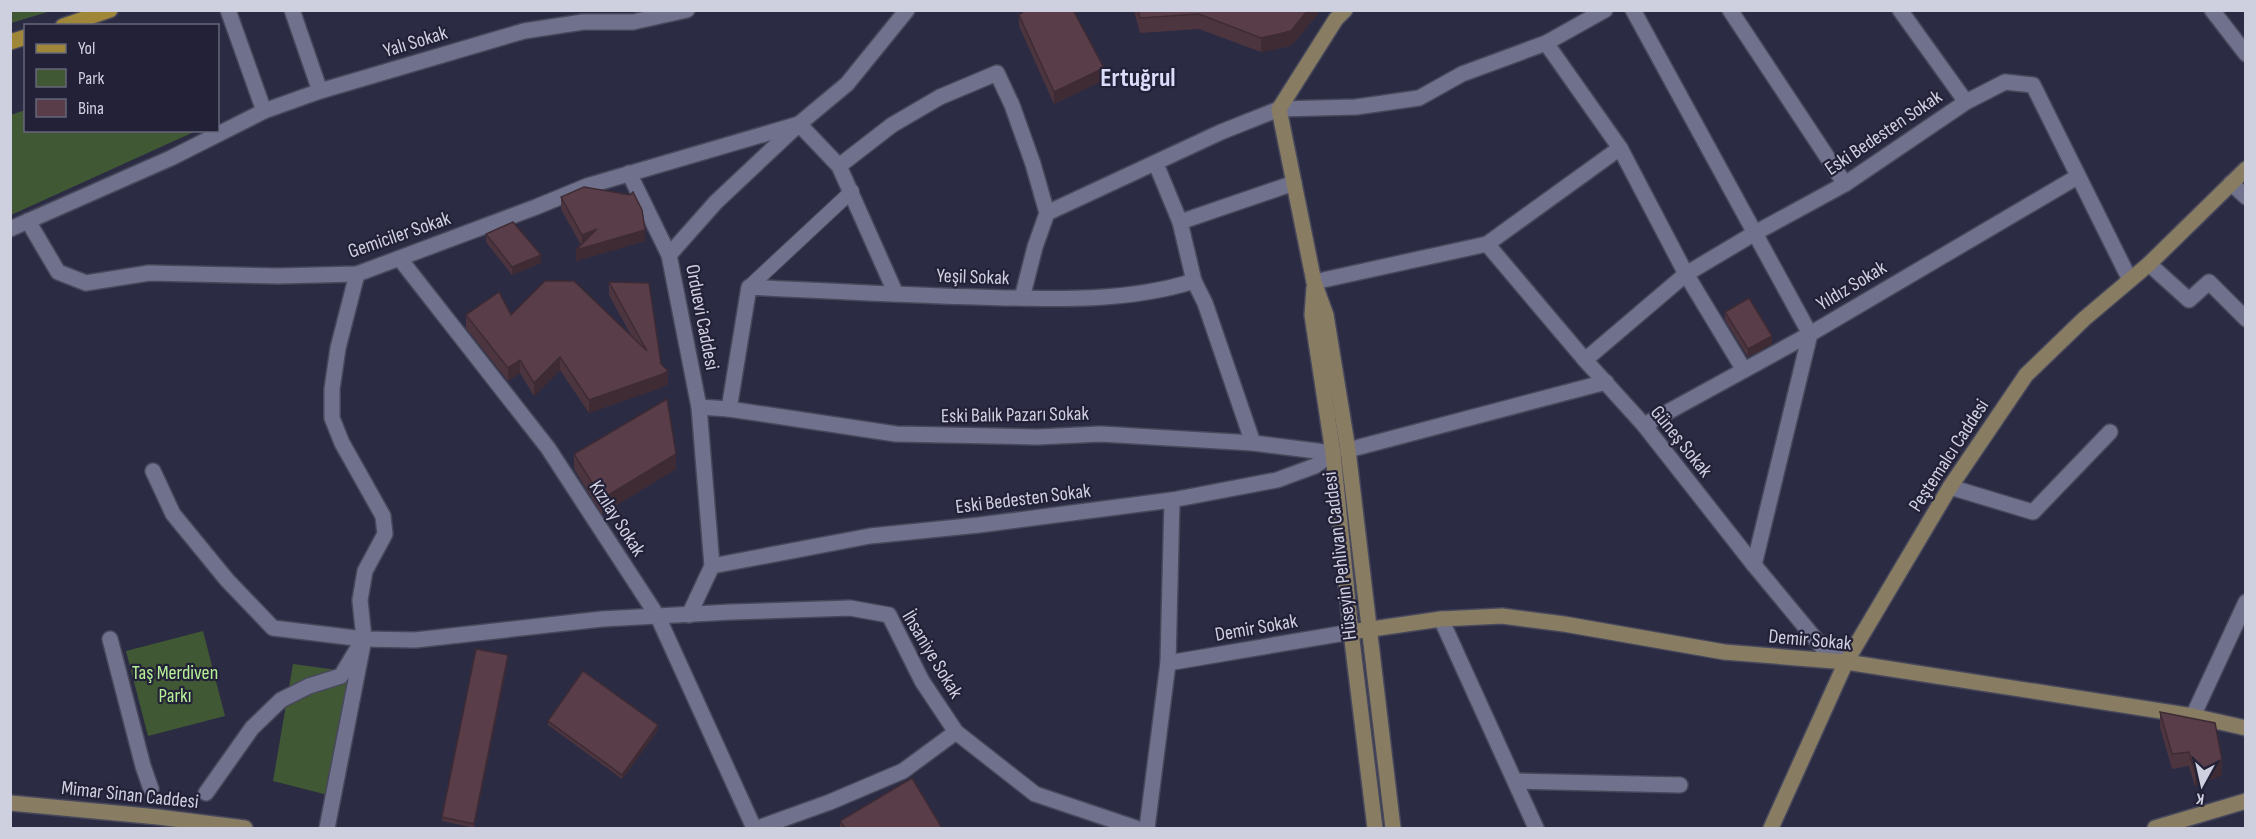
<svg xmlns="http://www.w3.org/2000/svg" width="2256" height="839" viewBox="0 0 2256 839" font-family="'Sofia Sans Condensed',sans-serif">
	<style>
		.green { fill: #415834 }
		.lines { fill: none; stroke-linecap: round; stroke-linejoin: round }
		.lane-casing { stroke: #48485c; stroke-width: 16 }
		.street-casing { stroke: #48485c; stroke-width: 18 }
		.secondary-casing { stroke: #48485c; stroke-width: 18 }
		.primary-casing { stroke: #48485c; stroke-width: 18 }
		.lane { stroke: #70718c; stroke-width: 14 }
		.street { stroke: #70718c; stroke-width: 15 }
		.secondary { stroke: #887c62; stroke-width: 15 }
		.primary { stroke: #9f8638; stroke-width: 15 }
		.wall { fill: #4d3540 }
		.shaded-wall { fill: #3e2b34 }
		.building { fill: #593e4a; stroke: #3e2b34; stroke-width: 1.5 }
		.labels { text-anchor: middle; stroke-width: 4.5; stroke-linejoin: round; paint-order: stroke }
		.street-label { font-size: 20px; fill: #cfd0df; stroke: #222138 }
		.park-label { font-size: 20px; fill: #b6ef97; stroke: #222138 }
		.district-label { font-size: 26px; font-weight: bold; fill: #dadcfa; stroke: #222138 }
	</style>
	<rect width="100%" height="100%" fill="#2b2b43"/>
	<g class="green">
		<path d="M 11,10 L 51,10 L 51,11 L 11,23 Z"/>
		<path d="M 25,110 L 26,130 L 196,131 L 11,215 L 11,115 Z"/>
		<path d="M 203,631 L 225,716 L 148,736 L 126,651 Z"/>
		<path d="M 293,664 L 352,672 L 328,795 L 273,781 Z"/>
	</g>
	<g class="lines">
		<defs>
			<path id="lane" d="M 749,287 L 852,191"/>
			<g id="street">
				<path d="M 228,10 L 264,111"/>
				<path d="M 292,10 L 320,91"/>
				<path d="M 1633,10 L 1810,334 L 1754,565"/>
				<path d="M 1730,10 L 1845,184"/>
				<path d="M 1900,10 L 1966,102"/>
				<path d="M 2212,10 L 2246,54"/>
				<path d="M 1546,43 L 1620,148 L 1686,274 L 1744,370"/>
				<path d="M 1156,164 L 1180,222 L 1194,281 L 1205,303 L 1253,443"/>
				<path d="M 839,166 L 892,125 L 940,97 L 997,73 L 1012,105 L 1033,164 L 1047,213 L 1035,247 L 1022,298"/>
				<path d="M 629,173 L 669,255"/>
				<path d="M 2231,183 L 2246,197"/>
				<path d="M 1047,213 L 1221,132 L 1279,109 L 1356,107 L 1419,98 L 1462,74 L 1546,43 L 1605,10"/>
				<path d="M 28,221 L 58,272 L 86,283 L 149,273 L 278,276 L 357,274 L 536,207 L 587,186 L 799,124 L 839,166 L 896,294"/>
				<path d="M 1180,222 L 1294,183"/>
				<path d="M 10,229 L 171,158 L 264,111 L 320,91 L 524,31 L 583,22 L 633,22 L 687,10"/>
				<path d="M 1487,244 L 1585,360 L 1644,425 L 1754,565 L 1822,647 L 1846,662"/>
				<path d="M 400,259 L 548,448 L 658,617 L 754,828"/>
				<path d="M 2149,264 L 2189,300 L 2209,282 L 2246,319"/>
				<path d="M 1314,282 L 1487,244 L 1620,148"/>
				<path d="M 1585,360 L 1686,274 L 1755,233 L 1845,184 L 1966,102 L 2005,82 L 2033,85 L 2130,280"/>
				<path d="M 699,407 L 729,409 L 896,434 L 1037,437 L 1101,434 L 1253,443 L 1333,453"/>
				<path d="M 729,409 L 749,287 C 825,291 901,295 977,297 C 1047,299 1125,303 1194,281"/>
				<path d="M 1644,425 L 1810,334 L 2077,177"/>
				<path d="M 1348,450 L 1606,382"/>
				<path d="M 153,471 L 173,514 L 227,580 L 273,628 L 364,639 L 415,640 L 602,619 L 731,612 L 850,608 L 889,615 L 922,681 L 956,732 L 1035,794 L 1136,828"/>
				<path d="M 1950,487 L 2033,512 L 2110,432"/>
				<path d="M 712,566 L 870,536 L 979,525 L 1172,500 L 1277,480 L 1315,466 L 1333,453"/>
				<path d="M 689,615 L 712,566 L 699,407 L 669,255 L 716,202 L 799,124 L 847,84 L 907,10"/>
				<path d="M 1441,619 L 1536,828"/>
				<path d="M 110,639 L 143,766 L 151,789"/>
				<path d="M 1168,663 L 1351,632"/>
				<path d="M 2193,716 L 2246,602"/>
				<path d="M 1515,781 L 1680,785"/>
				<path d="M 206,793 L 252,728 L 281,700 L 309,686 L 341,676 L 359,646"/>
				<path d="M 327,828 L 364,639 L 360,600 L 365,571 L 385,534 L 383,516 L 342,443 L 332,418 L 332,389 L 338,348 L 357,274"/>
				<path d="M 758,828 L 830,802 L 903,771 L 956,732"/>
				<path d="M 1147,828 L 1168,663 L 1172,500"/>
			</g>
			<g id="secondary">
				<path d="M 1345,10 L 1336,19 L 1279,109 L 1314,282 L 1326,315 L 1348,450 L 1393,828"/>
				<path d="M 1314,288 L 1312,315 L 1333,453 L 1351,632 L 1375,828"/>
				<path d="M 1351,632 L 1441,619 L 1502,616 L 1564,624 L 1724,652 L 1846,662 L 2193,716 L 2246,728"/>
				<path d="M 10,803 L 158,817 L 245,828"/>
				<path d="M 1771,828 L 1846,662 L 1950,487 L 2026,375 L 2084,319 L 2149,264 L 2246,169"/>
				<path d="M 2155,828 L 2246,801"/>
			</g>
			<g id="primary">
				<path d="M 63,26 L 110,10"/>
				<path d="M 10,42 L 26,37"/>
			</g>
		</defs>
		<use href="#lane" class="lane-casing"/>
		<use href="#street" class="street-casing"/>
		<use href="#secondary" class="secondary-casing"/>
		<use href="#primary" class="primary-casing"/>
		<use href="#lane" class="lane"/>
		<use href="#street" class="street"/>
		<use href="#secondary" class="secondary"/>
		<use href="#primary" class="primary"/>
	</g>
	<g class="wall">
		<path d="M 1134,10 L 1321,10 L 1291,46 L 1261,52 L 1199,29 L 1140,33 Z"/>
		<path d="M 1019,15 L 1104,80 L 1054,104 L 1019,26 Z"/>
		<path d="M 561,197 L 645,241 L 576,261 L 581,245 L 561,209 Z"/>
		<path d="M 486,234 L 541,263 L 512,275 L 486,242 Z"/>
		<path d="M 609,282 L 661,364 L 668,384 L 663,387 L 589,413 L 560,370 L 534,396 L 520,373 L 508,381 L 466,328 L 466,315 L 511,315 L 632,337 L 609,295 Z"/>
		<path d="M 1725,312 L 1772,344 L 1748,357 L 1725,320 Z"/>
		<path d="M 574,454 L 676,469 L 602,514 L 574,469 Z"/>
		<path d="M 508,659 L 474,828 L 442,821 L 442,817 Z"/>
		<path d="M 2160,712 L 2222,775 L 2195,786 L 2189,766 L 2172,769 L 2160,727 Z"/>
		<path d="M 548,721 L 658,730 L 622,779 L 548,725 Z"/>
		<path d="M 840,821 L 942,828 L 840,828 Z"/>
	</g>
	<g class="shaded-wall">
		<path d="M 1308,10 L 1321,10 L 1291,46 L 1261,52 L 1261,38 Z"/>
		<path d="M 1104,68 L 1104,80 L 1054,104 L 1054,92 Z"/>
		<path d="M 597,229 L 582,246 L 582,235 Z"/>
		<path d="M 645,230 L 645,241 L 576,261 L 576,250 Z"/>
		<path d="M 541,255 L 541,263 L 512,275 L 512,267 Z"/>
		<path d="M 1772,336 L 1772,344 L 1748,357 L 1748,349 Z"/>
		<path d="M 560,357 L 560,370 L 534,396 L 534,383 Z"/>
		<path d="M 520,360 L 520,373 L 508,381 L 508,368 Z"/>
		<path d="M 668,371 L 668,384 L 663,387 L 589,413 L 589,400 Z"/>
		<path d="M 676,454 L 676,469 L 602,514 L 602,499 Z"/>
		<path d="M 508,655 L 508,659 L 474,828 L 474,824 Z"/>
		<path d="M 658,725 L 658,730 L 622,779 L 622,775 Z"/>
		<path d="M 2222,760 L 2222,775 L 2195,786 L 2195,772 Z"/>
	</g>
	<g class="building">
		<path d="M 1026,10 L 1073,10 L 1104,68 L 1054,92 L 1019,15 Z"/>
		<path d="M 1138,10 L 1308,10 L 1291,31 L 1261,38 L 1199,14 L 1140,18 Z"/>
		<path d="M 584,187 L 630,195 L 633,192 L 642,210 L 645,230 L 576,250 L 597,229 L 582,235 L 561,197 Z"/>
		<path d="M 513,222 L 541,255 L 512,267 L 486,234 Z"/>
		<path d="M 545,281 L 574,281 L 647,351 L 609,282 L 649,283 L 661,364 L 668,371 L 663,374 L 589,400 L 560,357 L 534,383 L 520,360 L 508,368 L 466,315 L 499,292 L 511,315 Z"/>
		<path d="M 1749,298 L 1772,336 L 1748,349 L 1725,312 Z"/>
		<path d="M 667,399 L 676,454 L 602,499 L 574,454 Z"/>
		<path d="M 476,649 L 508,655 L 474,824 L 442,817 Z"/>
		<path d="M 583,671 L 658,725 L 622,775 L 548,721 Z"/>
		<path d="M 2160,712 L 2215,723 L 2222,760 L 2195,772 L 2189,752 L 2172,754 Z"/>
		<path d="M 912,778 L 942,828 L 845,828 L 840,821 Z"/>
	</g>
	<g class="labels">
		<g class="street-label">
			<text transform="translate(415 41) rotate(-17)" y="7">Yalı Sokak</text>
			<text transform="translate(1883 132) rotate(-34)" y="7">Eski Bedesten Sokak</text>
			<text transform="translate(399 234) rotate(-19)" y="7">Gemiciler Sokak</text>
			<text transform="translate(973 276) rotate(2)" y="7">Yeşil Sokak</text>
			<text transform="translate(1851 285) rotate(-31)" y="7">Yıldız Sokak</text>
			<text transform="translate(703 317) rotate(79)" y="7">Orduevi Caddesi</text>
			<text transform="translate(1015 414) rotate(-1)" y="7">Eski Balık Pazarı Sokak</text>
			<text transform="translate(1682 441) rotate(51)" y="7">Güneş Sokak</text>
			<text transform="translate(1948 455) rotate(-57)" y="7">Peştemalcı Caddesi</text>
			<text transform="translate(1023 498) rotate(-7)" y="7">Eski Bedesten Sokak</text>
			<text transform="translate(618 518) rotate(57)" y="7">Kızılay Sokak</text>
			<text transform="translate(1339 556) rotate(-97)" y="7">Hüseyin Pehlivan Caddesi</text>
			<text transform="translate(1256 627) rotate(-10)" y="7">Demir Sokak</text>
			<text transform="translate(1810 639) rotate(5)" y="7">Demir Sokak</text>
			<text transform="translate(933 654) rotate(59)" y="7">İhsaniye Sokak</text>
			<text transform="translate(130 794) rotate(6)" y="7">Mimar Sinan Caddesi</text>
		</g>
		<g class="park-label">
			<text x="175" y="679">Taş Merdiven<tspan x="175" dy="23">Parkı</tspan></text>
		</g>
		<g class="district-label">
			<text x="1138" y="86">Ertuğrul</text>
		</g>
	</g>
	<rect width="2256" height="839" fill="none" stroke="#cfd0df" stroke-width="24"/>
	<rect x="24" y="24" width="195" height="108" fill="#222138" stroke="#67677b" stroke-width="1.5"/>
	<rect x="36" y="44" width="30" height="9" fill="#9f8638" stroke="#67677b" stroke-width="1.5"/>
	<text x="78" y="54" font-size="18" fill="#cfd0df">Yol</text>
	<rect x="36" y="69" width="30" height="18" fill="#415834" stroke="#67677b" stroke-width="1.5"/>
	<text x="78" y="84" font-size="18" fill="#cfd0df">Park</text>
	<rect x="36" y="99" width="30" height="18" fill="#593e4a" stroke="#67677b" stroke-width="1.5"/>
	<text x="78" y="114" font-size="18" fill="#cfd0df">Bina</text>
	<g transform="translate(2202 785) rotate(188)" stroke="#222138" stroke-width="4.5" paint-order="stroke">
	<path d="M0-4.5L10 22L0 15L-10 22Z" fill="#cfd0df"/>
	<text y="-9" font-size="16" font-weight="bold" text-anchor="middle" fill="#cfd0df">K</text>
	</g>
</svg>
